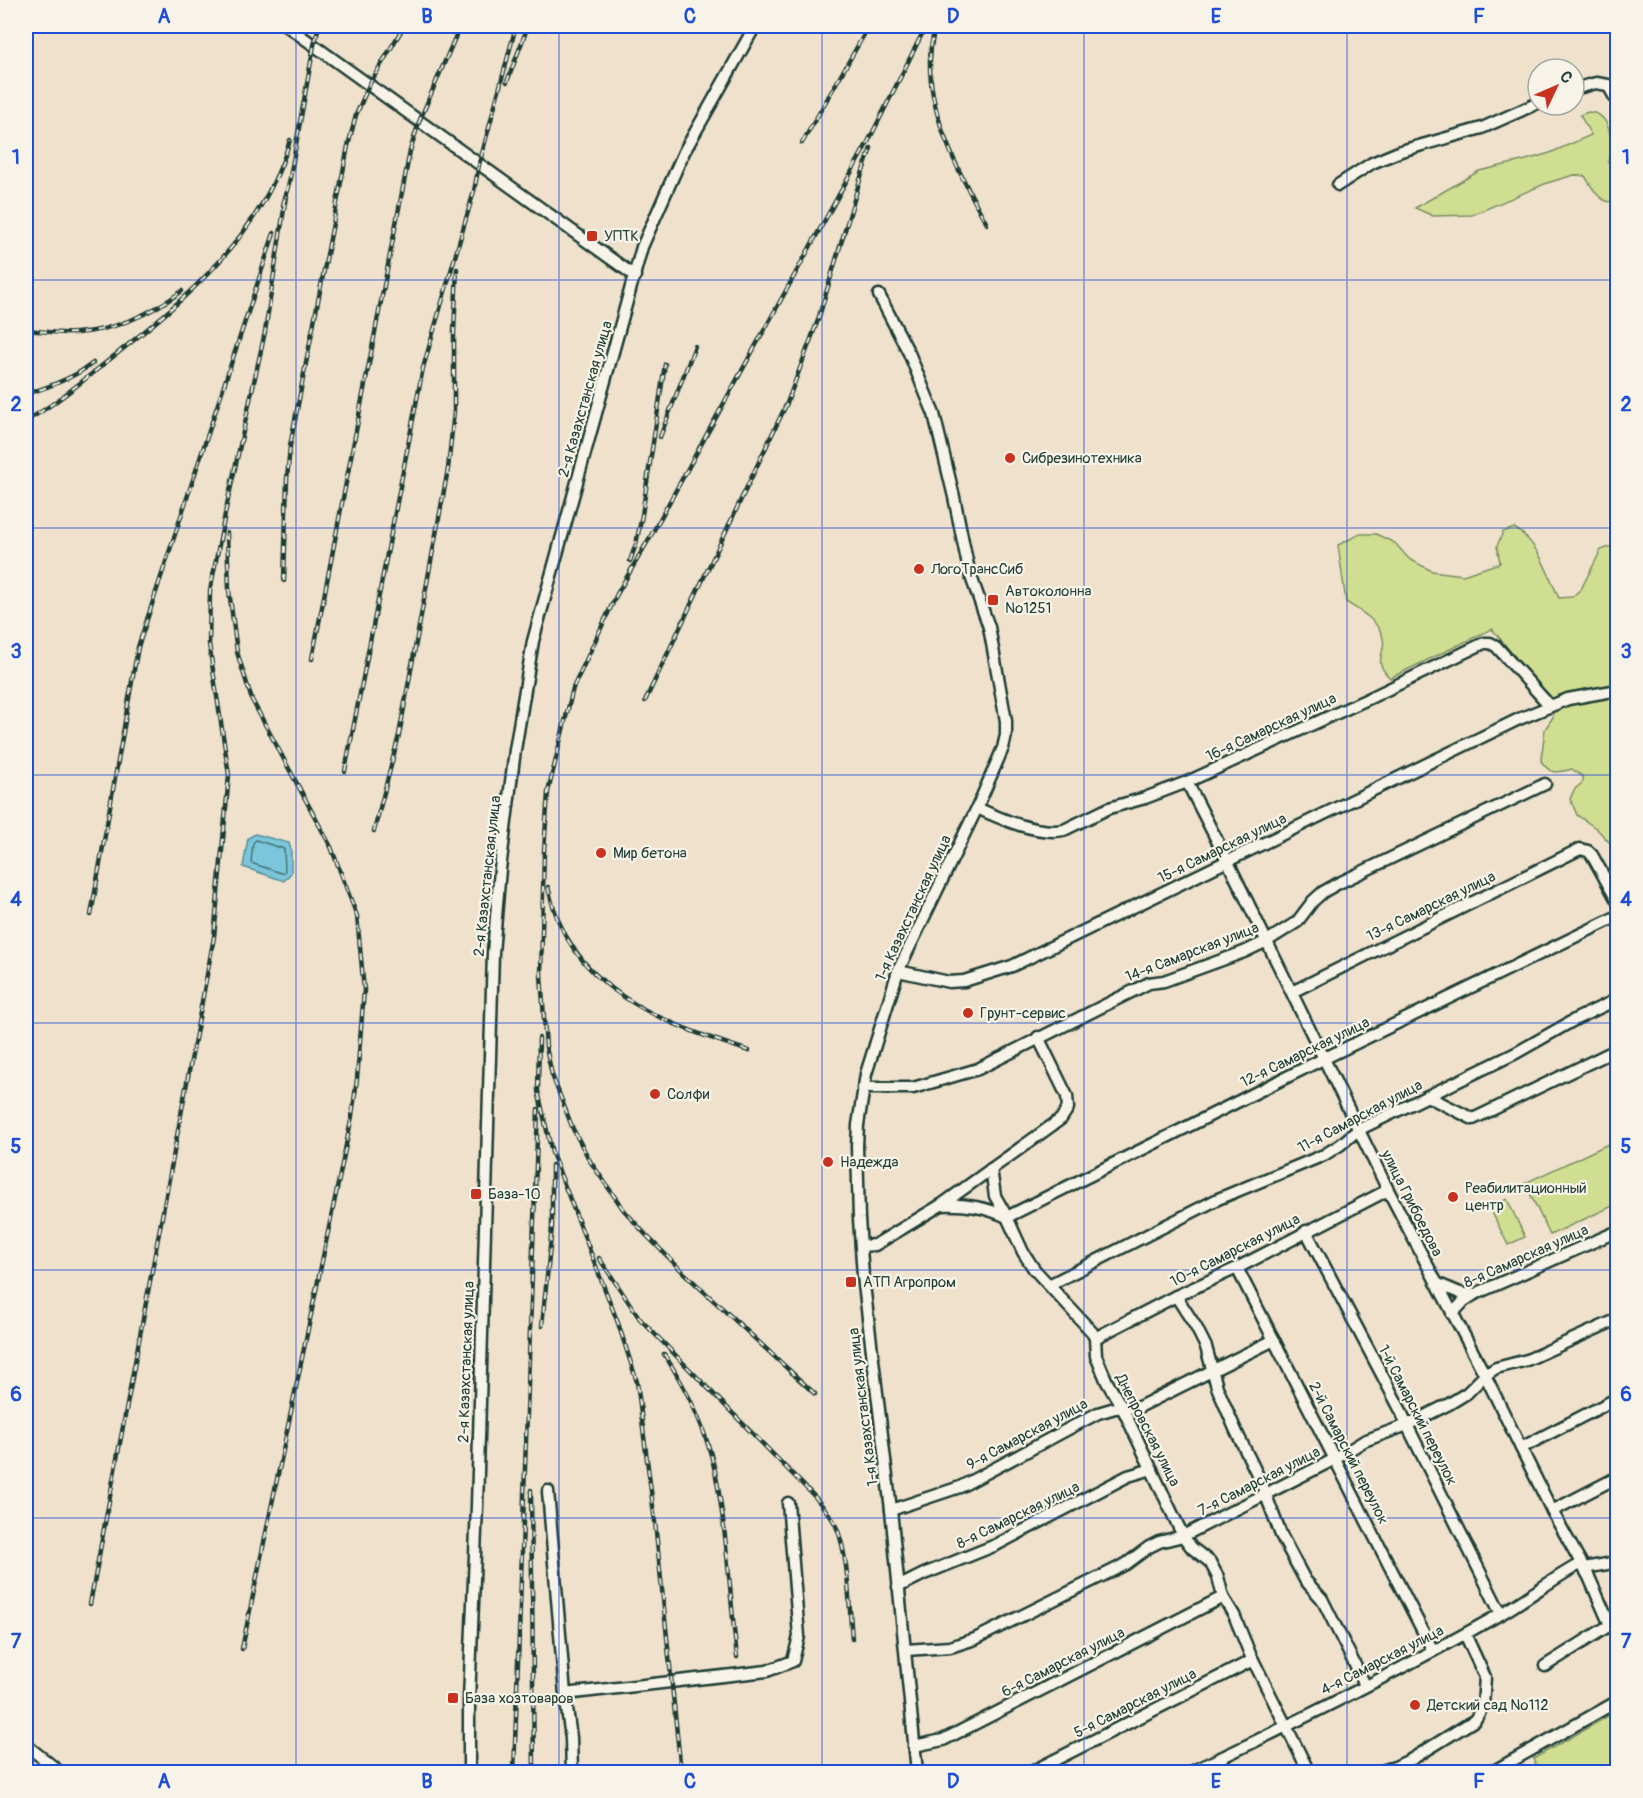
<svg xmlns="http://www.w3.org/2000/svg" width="1643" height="1798" viewBox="0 0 1643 1798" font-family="Pangolin,sans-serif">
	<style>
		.green { fill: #d0de91; stroke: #788e62; stroke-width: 1.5 }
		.water { fill: #7cc6dc; stroke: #578f99; stroke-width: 1.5 }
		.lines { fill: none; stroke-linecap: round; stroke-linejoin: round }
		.shore { stroke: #447477; stroke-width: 1.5 }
		.minor-casing { stroke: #1f3d34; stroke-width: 15 }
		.minor { stroke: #f7f3e8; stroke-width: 10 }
		.rail-casing { stroke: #1f3d34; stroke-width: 4.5 }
		.rail { stroke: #f7f3e8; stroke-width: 2; stroke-dasharray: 7; stroke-linecap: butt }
		.grid { fill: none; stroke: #1d4ed8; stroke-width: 1.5; stroke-opacity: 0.55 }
		.poi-dot { fill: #c8321e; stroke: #f7f3e8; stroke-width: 2 }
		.labels { text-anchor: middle; stroke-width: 4.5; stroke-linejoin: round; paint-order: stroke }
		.poi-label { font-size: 15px; fill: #1f3d34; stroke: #f7f3e8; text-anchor: start }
		.street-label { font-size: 15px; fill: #1f3d34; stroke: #f7f3e8 }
		.neatline { fill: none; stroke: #1d4ed8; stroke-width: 2 }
		.grid-label { font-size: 20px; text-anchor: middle; font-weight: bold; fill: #1d4ed8 }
	</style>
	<rect width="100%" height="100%" fill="#f0e1cd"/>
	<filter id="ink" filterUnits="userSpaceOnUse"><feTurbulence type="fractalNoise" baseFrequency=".0167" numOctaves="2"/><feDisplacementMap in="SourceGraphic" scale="12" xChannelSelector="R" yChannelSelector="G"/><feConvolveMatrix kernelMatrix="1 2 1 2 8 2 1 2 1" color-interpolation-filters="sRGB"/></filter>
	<g filter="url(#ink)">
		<g class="green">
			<path d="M 1588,112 C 1613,113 1613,145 1608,163 L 1611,166 L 1618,168 L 1617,200 C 1602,208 1592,187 1585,176 L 1574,175 L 1547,183 L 1472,215 L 1433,216 L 1415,208 L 1479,171 L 1526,160 L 1550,153 L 1591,135 L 1580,115 Z"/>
			<path d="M 1514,528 C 1538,541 1548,574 1559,598 L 1572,597 L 1581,589 L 1601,550 L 1612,546 L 1617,549 L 1617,862 L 1610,843 L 1597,829 L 1577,815 L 1570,799 L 1574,790 L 1583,782 L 1583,777 L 1572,769 C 1555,773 1551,775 1541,761 L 1545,729 L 1553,717 L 1550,699 L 1492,629 L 1390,678 C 1371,660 1387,654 1383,638 C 1379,621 1360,611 1346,602 L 1338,545 L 1360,534 L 1376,534 L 1395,543 L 1409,559 L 1432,571 L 1463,575 L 1500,563 L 1497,546 L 1503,532 Z"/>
			<path d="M 1617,1140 L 1617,1204 L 1550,1235 L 1525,1183 Z"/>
			<path d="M 1507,1199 L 1525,1237 L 1508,1245 L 1490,1208 Z"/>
			<path d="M 1617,1711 L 1617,1771 L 1540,1772 L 1533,1759 Z"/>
		</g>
		<path class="water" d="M 255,834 L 289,843 L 291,850 L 291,873 L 284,881 L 243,867 L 248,838 Z"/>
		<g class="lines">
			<path class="shore" d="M 256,840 L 284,849 L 285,870 L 284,873 L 281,873 L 251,863 L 253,843 Z"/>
			<defs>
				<g id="minor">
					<path d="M 287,26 L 635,276"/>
					<path d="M 1574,89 L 1596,83 L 1608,85 L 1618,103"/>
					<path d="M 1338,185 L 1372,163 L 1401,151 L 1482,128 L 1538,103"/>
					<path d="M 879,295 L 909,353 L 934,414 L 954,497 L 969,571 L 989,627 L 1006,721 L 1006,735 L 1003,748 L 977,808 L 898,971 L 866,1074 L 858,1125 L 857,1146 L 859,1219 L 863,1276 L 891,1510 L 917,1772"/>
					<path d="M 1187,782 L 1228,862 L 1388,1190 L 1485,1375 L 1552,1511 L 1589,1577 L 1610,1625 L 1618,1634"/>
					<path d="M 977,808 C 1001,819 1038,835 1064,830 L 1109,808 L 1145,798 L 1187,782 L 1370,698 L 1484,643 L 1490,643 L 1496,646 L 1550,706"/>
					<path d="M 898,971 L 949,982 L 964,981 L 1012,966 L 1519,719 L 1568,699 L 1618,690"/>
					<path d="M 1292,992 L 1580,849 L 1588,851 L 1592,855 L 1618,902"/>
					<path d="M 863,1088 L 913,1088 L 978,1069 L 1149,983 L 1164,981 L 1244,952 L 1267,941 L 1297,922 L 1313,901 L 1323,892 L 1337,884 L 1545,784"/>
					<path d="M 1427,1096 L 1473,1119 L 1618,1049"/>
					<path d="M 991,1169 L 995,1196 L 1007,1217 L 1023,1252 L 1034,1269 L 1092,1332 L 1095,1338 L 1096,1356 L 1107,1382 L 1123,1409 L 1183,1536 L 1192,1548 L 1210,1562 L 1218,1577 L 1223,1597 L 1234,1615 L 1250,1654 L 1309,1772"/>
					<path d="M 941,1205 C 966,1204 985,1207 1007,1217 L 1323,1059 L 1618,916"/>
					<path d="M 1306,1231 L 1400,1409 L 1407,1425 L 1501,1614"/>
					<path d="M 861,1246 L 875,1245 L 941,1205 L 1061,1119 L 1068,1108 L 1067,1096 L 1038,1037"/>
					<path d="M 1237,1268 L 1433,1651"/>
					<path d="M 1436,1283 L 1460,1293 L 1473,1295"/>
					<path d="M 1049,1285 L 1218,1199 L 1324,1155 L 1340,1145 L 1358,1130 L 1516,1053 L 1576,1019 L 1618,999"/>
					<path d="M 1176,1296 L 1196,1327 L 1206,1347 L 1217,1387 L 1236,1431 L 1261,1482 L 1281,1535 L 1305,1580 L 1322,1599 L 1365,1685"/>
					<path d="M 1452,1314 L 1464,1301 L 1473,1295 L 1618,1231"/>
					<path d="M 1095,1338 L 1176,1296 L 1237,1268 L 1388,1190"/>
					<path d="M 1521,1448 L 1618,1398"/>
					<path d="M 548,1491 L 565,1694 L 571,1738 L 572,1772"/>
					<path d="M 891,1510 L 960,1487 L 1098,1413 L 1115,1408 L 1139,1407 L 1274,1340"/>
					<path d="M 1552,1511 L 1618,1477"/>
					<path d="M 1584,1568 L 1607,1564 L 1618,1560"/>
					<path d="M 898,1587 L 924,1574 L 996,1545 L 1128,1476 L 1152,1469"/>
					<path d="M 906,1650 L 950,1647 L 975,1639 L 1126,1564 L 1149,1547 L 1159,1542 L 1183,1536 L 1335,1459 L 1364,1441 L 1407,1425 L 1449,1404 L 1467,1393 L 1485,1375 L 1496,1368 L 1527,1360 L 1618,1319"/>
					<path d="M 1545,1666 L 1610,1625"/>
					<path d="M 565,1694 L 767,1671 L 793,1661 L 799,1636 L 788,1503"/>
					<path d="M 26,1745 L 60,1772"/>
					<path d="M 914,1746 L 943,1740 L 1223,1597"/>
					<path d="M 469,1772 L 469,1700 L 477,1506 L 493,953 L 500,869 L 515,750 L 533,641 L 642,247 L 684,152 L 755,26"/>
					<path d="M 1031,1772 L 1253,1660"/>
					<path d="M 1191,1772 C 1295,1723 1399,1671 1499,1615 C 1527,1599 1552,1579 1580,1564"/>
					<path d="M 1378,1772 L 1395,1767 L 1412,1759 L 1475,1720 L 1483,1706 L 1485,1677 L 1465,1634"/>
					<path d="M 1492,1772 L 1618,1701"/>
				</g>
			</defs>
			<use href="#minor" class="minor-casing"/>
			<use href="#minor" class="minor"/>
			<defs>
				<g id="rail">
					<path d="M 936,26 C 914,89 956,169 987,224"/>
					<path d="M 507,82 L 528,26"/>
					<path d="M 802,143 L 869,26"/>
					<path d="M 283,205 L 289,183 L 314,45 L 319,26"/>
					<path d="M 26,330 C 42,331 60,334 76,333 C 114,331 152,313 182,291"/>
					<path d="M 26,394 C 49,387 74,378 93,363"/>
					<path d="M 26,421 C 57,403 85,379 114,356 C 188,297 262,235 290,140"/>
					<path d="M 660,437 L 695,346"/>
					<path d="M 227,533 L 229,590 L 237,652 L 252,700 L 331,847 L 357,916 L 364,990 L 357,1079 L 352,1116 L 242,1649"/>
					<path d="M 630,561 L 636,544 L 642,515 L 665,364"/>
					<path d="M 284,581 L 287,479 L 290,446 L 348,146 L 356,115 L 369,85 L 404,26"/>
					<path d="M 312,659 L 410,151 L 419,122 L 460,26"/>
					<path d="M 645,701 L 787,403 L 818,320 L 860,180 L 871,148"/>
					<path d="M 345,771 L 423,368 L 474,191 L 479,165 L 516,26"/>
					<path d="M 374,831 L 399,735 L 448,469 L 454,411 L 454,332 L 457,269"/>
					<path d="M 548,887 C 569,990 661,1022 749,1051"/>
					<path d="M 91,915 L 138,647 L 274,233"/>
					<path d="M 539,1038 L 538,1091 L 552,1153 L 618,1323 L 637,1382 L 655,1522 L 681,1772"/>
					<path d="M 599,1258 L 640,1319 L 816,1498 C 821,1505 828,1512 833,1520 C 849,1548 849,1606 852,1639"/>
					<path d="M 542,1326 L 552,1227 L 552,1165"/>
					<path d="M 664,1354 C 687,1389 706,1429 715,1471 C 727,1530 730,1597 737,1657"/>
					<path d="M 815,1394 L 685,1274 L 646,1235 L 623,1209 L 590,1161 L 573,1129 L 552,1075 L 546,1047 L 541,975 L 544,851 L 548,792 L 573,688 L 617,594 L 649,539 L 868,142 L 926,26"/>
					<path d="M 531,1490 L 534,1772"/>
					<path d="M 90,1604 L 214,937 L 229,775 L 209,644 L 210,591 L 226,509 L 265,332 L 286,196"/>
					<path d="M 514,1772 L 538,1109"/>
				</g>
			</defs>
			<use href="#rail" class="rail-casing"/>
			<use href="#rail" class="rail"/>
		</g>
	</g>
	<path class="grid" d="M 296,26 L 296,1772M 559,26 L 559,1772M 822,26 L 822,1772M 1084,26 L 1084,1772M 1347,26 L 1347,1772M 26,280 L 1618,280M 26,528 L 1618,528M 26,775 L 1618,775M 26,1023 L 1618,1023M 26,1270 L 1618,1270M 26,1518 L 1618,1518"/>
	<g class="poi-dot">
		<rect x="586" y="230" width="12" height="12" rx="3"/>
		<circle cx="1010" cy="458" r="6"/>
		<circle cx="919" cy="569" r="6"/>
		<rect x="987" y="594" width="12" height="12" rx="3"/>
		<circle cx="601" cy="853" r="6"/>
		<circle cx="968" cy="1013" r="6"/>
		<circle cx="655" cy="1094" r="6"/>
		<circle cx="828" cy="1162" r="6"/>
		<rect x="470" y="1188" width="12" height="12" rx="3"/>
		<circle cx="1453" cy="1197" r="6"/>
		<rect x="845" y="1276" width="12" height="12" rx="3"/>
		<rect x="447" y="1692" width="12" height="12" rx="3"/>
		<circle cx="1415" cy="1705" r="6"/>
	</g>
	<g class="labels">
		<g class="poi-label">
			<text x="604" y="241">УПТК</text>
			<text x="1022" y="463">Сибрезинотехника</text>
			<text x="931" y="574">ЛогоТрансСиб</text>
			<text x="1005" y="596">Автоколонна<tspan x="1005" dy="17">№1251</tspan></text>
			<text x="613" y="858">Мир бетона</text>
			<text x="980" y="1018">Грунт-сервис</text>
			<text x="667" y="1099">Солфи</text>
			<text x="840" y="1167">Надежда</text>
			<text x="1465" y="1193">Реабилитационный<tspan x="1465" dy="17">центр</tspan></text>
			<text x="488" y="1199">База-10</text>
			<text x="863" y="1287">АТП Агропром</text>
			<text x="465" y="1703">База хозтоваров</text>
			<text x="1427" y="1710">Детский сад №112</text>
		</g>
		<g class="street-label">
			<text transform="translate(585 399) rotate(-74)" y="5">2-я Казахстанская улица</text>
			<text transform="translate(1271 727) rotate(-25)" y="5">16-я Самарская улица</text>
			<text transform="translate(1222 848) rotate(-26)" y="5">15-я Самарская улица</text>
			<text transform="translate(487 876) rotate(-84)" y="5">2-я Казахстанская улица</text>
			<text transform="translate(1431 906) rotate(-26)" y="5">13-я Самарская улица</text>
			<text transform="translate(913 908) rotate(-65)" y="5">1-я Казахстанская улица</text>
			<text transform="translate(1192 952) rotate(-21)" y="5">14-я Самарская улица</text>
			<text transform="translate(1305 1052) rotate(-26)" y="5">12-я Самарская улица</text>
			<text transform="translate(1360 1116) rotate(-28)" y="5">11-я Самарская улица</text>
			<text transform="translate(1412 1203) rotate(63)" y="5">улица Грибоедова</text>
			<text transform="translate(1235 1250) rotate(-27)" y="5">10-я Самарская улица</text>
			<text transform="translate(1526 1256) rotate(-24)" y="5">8-я Самарская улица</text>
			<text transform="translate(466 1362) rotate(-88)" y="5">2-я Казахстанская улица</text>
			<text transform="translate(863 1407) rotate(-97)" y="5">1-я Казахстанская улица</text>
			<text transform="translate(1418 1415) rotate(63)" y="5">1-й Самарский переулок</text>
			<text transform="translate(1148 1430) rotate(63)" y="5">Днепровская улица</text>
			<text transform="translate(1027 1434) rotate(-28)" y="5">9-я Самарская улица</text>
			<text transform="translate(1349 1453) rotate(63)" y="5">2-й Самарский переулок</text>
			<text transform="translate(1259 1481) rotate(-27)" y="5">7-я Самарская улица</text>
			<text transform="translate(1018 1515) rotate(-26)" y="5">8-я Самарская улица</text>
			<text transform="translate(1382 1660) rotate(-27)" y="5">4-я Самарская улица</text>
			<text transform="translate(1063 1662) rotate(-27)" y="5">6-я Самарская улица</text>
			<text transform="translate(1135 1703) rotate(-27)" y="5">5-я Самарская улица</text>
		</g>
	</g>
	<rect width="1643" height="1798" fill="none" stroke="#f7f3e8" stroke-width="66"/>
	<g transform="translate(1556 87) rotate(46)"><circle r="28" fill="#f7f3e8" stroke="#a1aaa0" stroke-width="1.5"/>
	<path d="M0-4.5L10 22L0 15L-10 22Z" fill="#c8321e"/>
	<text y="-9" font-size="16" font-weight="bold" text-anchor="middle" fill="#1f3d34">С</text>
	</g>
	<rect x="33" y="33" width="1577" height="1732" class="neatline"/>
	<g class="grid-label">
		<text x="164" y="23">A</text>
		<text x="427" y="23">B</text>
		<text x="690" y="23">C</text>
		<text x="953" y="23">D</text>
		<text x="1216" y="23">E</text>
		<text x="1479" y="23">F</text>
		<text x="16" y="164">1</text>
		<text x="1626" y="164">1</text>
		<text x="16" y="411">2</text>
		<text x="1626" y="411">2</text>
		<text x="16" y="658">3</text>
		<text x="1626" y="658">3</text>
		<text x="16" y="906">4</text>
		<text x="1626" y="906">4</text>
		<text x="16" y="1153">5</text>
		<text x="1626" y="1153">5</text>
		<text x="16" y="1401">6</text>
		<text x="1626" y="1401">6</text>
		<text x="16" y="1648">7</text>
		<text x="1626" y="1648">7</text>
		<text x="164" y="1788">A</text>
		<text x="427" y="1788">B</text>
		<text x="690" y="1788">C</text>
		<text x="953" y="1788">D</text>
		<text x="1216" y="1788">E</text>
		<text x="1479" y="1788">F</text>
	</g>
</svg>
